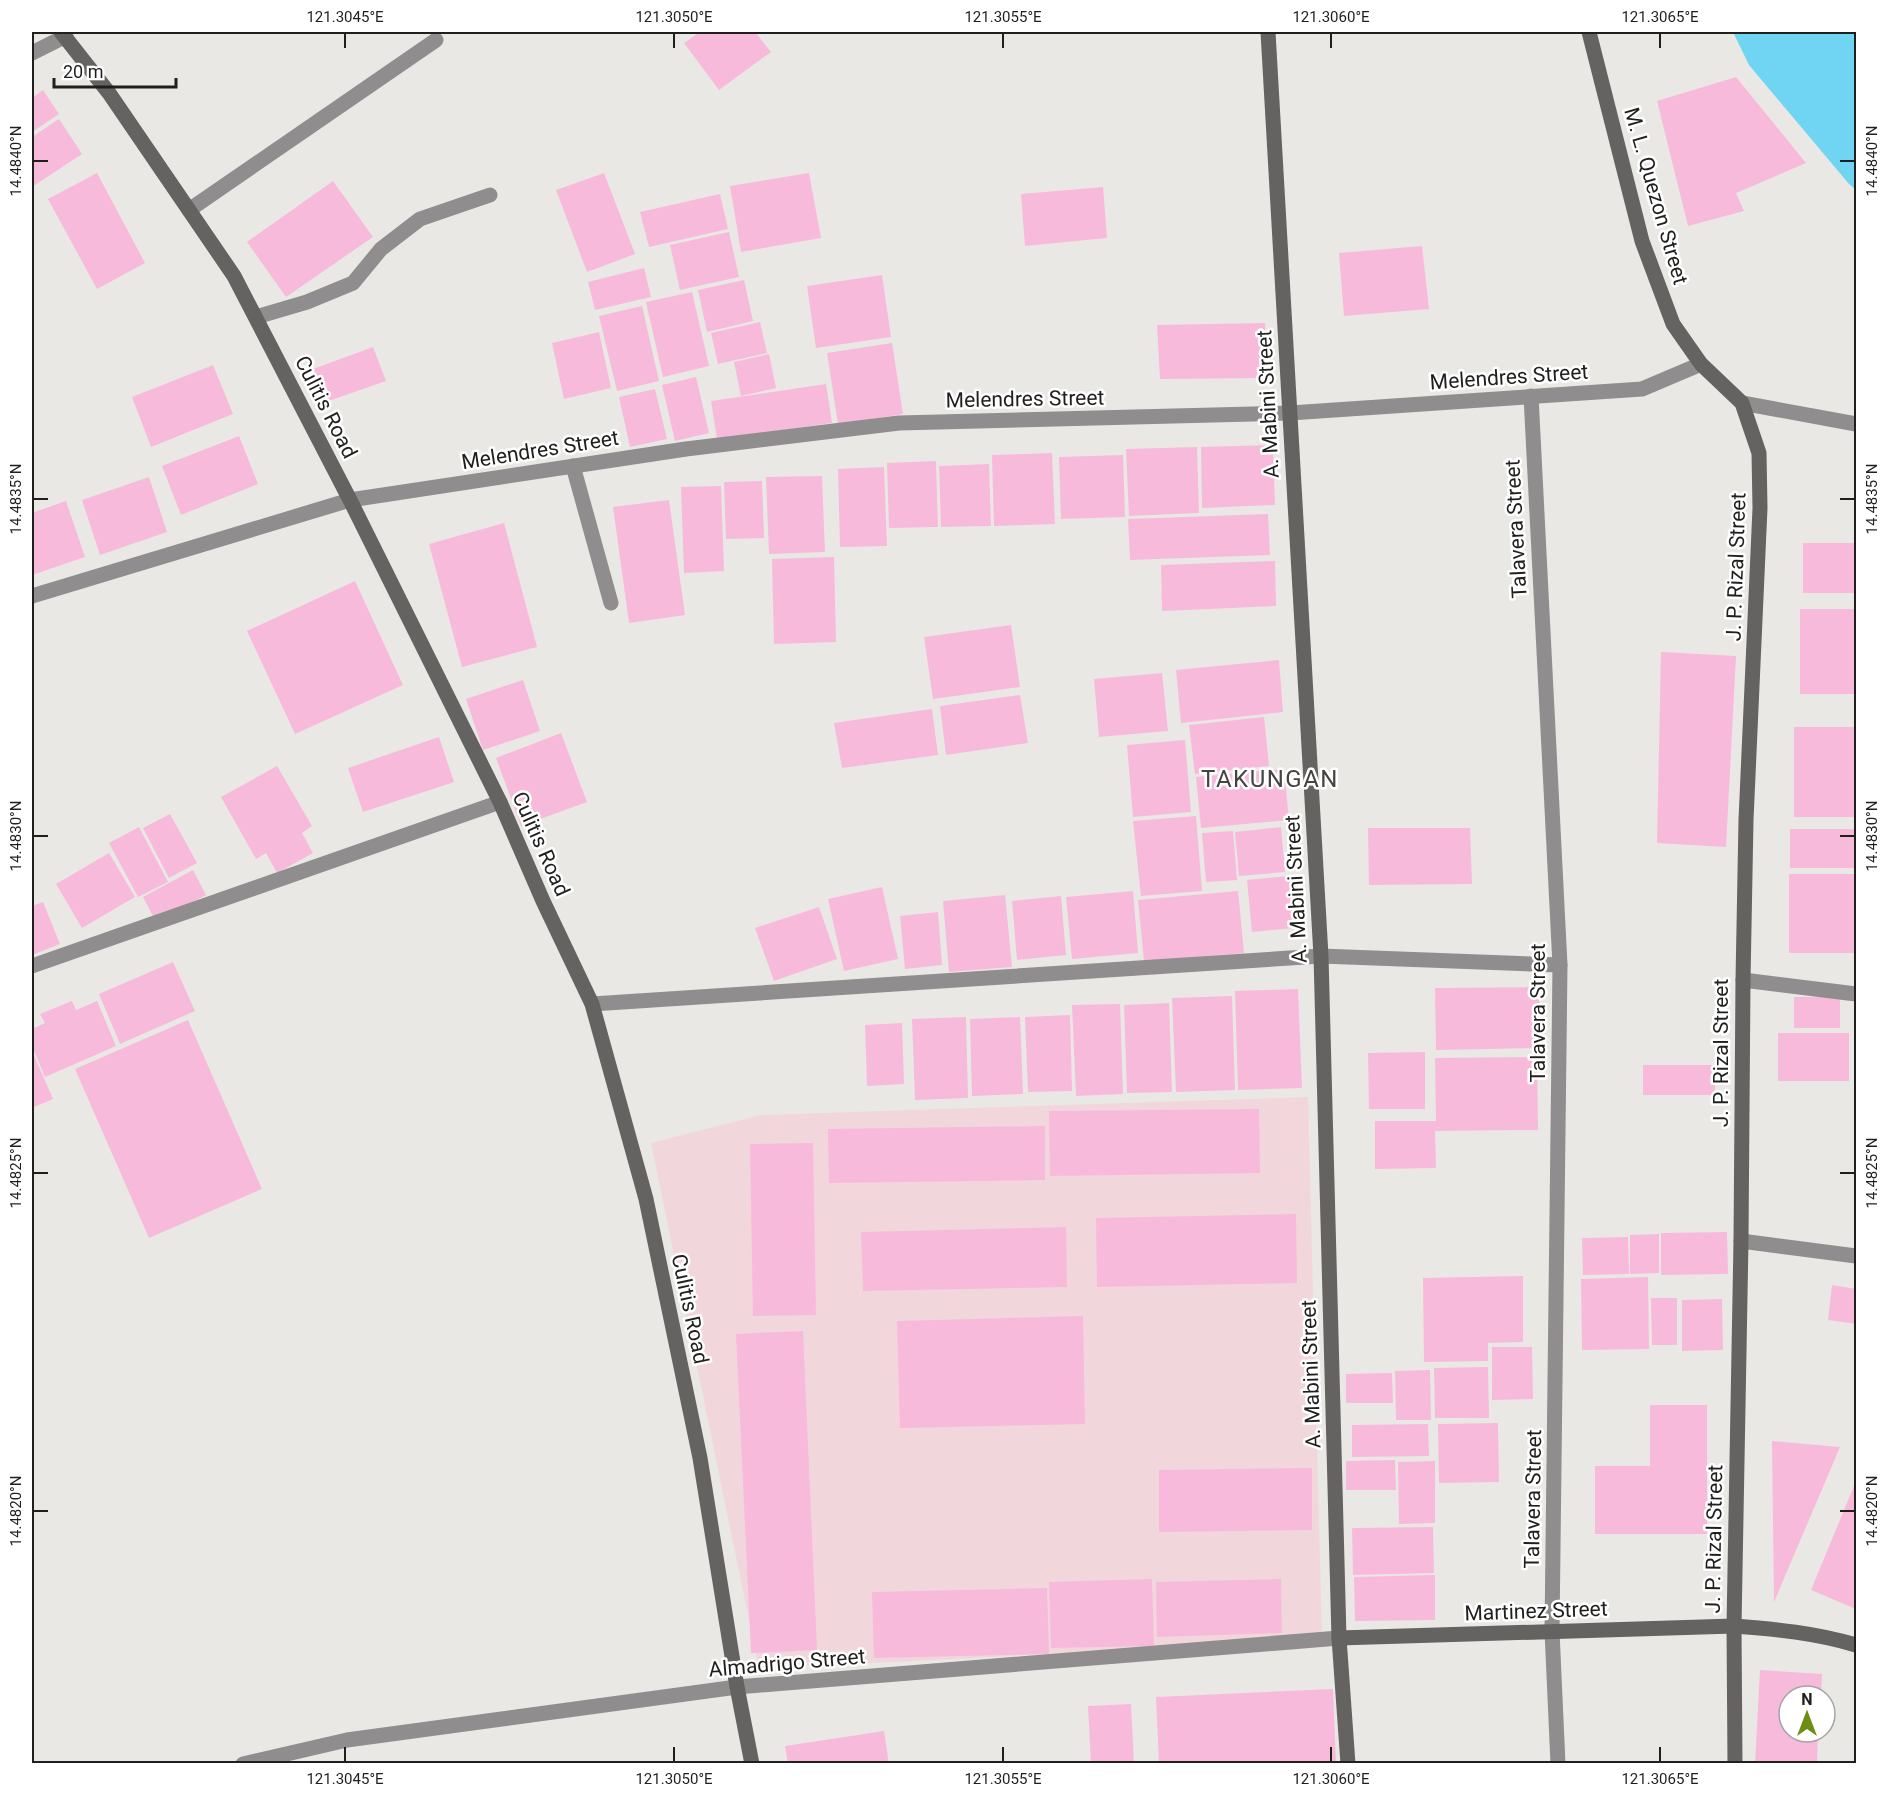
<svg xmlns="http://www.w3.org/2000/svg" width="1888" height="1795" viewBox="0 0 1888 1795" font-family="Roboto,sans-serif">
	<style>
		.education { fill: #f1d7dc }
		.water { fill: #70d5f3 }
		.building { fill: #f8bada }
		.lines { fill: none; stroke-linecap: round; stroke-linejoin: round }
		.lane { stroke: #8f8d8d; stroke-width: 15 }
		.street { stroke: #8f8d8d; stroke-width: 15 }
		.secondary { stroke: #656262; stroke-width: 15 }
		.ticks { fill: none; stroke: #1f1f1e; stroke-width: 2 }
		.labels { text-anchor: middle; stroke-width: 5; stroke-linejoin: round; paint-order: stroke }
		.street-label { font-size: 21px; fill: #1f1f1e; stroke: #fff }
		.quarter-label { font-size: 24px; letter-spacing: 1.5px; fill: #464441; stroke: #fff }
		.neatline { fill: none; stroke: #1f1f1e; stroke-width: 2 }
		.ticks-label { font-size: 15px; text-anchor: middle; fill: #1f1f1e }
	</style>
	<rect width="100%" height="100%" fill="#eae8e4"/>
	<path class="education" d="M 1308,1097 L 1322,1640 L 759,1669 L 651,1143 L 761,1115 Z"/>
	<path class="water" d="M 1733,32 L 1856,33 L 1856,190 L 1849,184 L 1749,65 Z"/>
	<g class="building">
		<path d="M 700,32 L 755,32 L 771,52 L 719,90 L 684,43 Z"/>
		<path d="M 1736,77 L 1806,163 L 1736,193 L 1744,211 L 1688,226 L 1657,101 Z"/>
		<path d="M 43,90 L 59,114 L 32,132 L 32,98 Z"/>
		<path d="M 59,119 L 82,154 L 32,187 L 32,137 Z"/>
		<path d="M 97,173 L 145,263 L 97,289 L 48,199 Z"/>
		<path d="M 604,173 L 635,254 L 587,272 L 556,190 Z"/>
		<path d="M 809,173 L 821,238 L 741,252 L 730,186 Z"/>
		<path d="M 333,181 L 373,237 L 286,297 L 247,242 Z"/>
		<path d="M 1103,187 L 1107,238 L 1025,246 L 1021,194 Z"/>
		<path d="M 720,194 L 728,229 L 649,247 L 640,212 Z"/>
		<path d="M 729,232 L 739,277 L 680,290 L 670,245 Z"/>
		<path d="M 1422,246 L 1429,309 L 1344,316 L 1339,253 Z"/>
		<path d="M 644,268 L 651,297 L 595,310 L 588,282 Z"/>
		<path d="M 882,275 L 891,337 L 816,348 L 807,286 Z"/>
		<path d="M 744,280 L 753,321 L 707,332 L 698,290 Z"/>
		<path d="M 692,292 L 709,366 L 663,377 L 646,302 Z"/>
		<path d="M 642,306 L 659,381 L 617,391 L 599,316 Z"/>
		<path d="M 760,322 L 767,353 L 718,364 L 711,333 Z"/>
		<path d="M 1265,323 L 1268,378 L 1160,379 L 1157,325 Z"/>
		<path d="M 599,332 L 611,388 L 564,399 L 552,343 Z"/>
		<path d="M 892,343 L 903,414 L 838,424 L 827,353 Z"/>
		<path d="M 373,347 L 386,381 L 317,405 L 305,372 Z"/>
		<path d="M 769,354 L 776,388 L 741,396 L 734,362 Z"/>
		<path d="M 213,365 L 233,414 L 151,447 L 132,397 Z"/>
		<path d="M 696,377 L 709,433 L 675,441 L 662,385 Z"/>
		<path d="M 826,384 L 832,423 L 717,439 L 711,401 Z"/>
		<path d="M 655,389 L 667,439 L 630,447 L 619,397 Z"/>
		<path d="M 239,436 L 258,484 L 181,515 L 162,466 Z"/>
		<path d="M 1273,445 L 1275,505 L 1202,508 L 1201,447 Z"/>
		<path d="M 1197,447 L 1199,513 L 1129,516 L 1126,449 Z"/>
		<path d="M 1052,453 L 1055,524 L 994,526 L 992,455 Z"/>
		<path d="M 1123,455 L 1125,517 L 1061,519 L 1059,457 Z"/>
		<path d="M 936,461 L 938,527 L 889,528 L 887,463 Z"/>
		<path d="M 989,464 L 991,526 L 941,527 L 939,466 Z"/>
		<path d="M 884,467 L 887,546 L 840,547 L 838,469 Z"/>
		<path d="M 822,476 L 825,552 L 769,554 L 766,477 Z"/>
		<path d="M 149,477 L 167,532 L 100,555 L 82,500 Z"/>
		<path d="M 762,481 L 764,538 L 726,539 L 724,482 Z"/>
		<path d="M 721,486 L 724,571 L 684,573 L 681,487 Z"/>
		<path d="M 669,500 L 685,615 L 629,623 L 613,507 Z"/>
		<path d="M 66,501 L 85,557 L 32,575 L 32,513 Z"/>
		<path d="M 1268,514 L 1270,555 L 1130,560 L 1128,519 Z"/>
		<path d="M 504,523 L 537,647 L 462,667 L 429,544 Z"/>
		<rect x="1803" y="543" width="53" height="50"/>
		<path d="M 834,557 L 836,642 L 774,644 L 772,559 Z"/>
		<path d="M 1275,561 L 1276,606 L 1162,611 L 1161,565 Z"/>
		<path d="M 355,581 L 403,685 L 295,734 L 247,631 Z"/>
		<rect x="1800" y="609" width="56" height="85"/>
		<path d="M 1011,625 L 1020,687 L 933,699 L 924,637 Z"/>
		<path d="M 1661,652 L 1736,656 L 1726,847 L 1657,843 Z"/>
		<path d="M 1279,660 L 1283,712 L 1181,723 L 1176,670 Z"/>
		<path d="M 1162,673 L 1168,731 L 1099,737 L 1094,679 Z"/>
		<path d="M 523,680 L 540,731 L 483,750 L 466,699 Z"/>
		<path d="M 1020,695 L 1028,743 L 946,755 L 940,706 Z"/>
		<path d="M 932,709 L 938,755 L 842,768 L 834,723 Z"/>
		<path d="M 1264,717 L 1269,766 L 1195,774 L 1189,725 Z"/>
		<rect x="1794" y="727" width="62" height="90"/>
		<path d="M 561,733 L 587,802 L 521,826 L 496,758 Z"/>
		<path d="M 439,737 L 454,782 L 363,812 L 348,768 Z"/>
		<path d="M 1185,740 L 1191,812 L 1133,817 L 1127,745 Z"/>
		<path d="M 277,766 L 312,826 L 302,833 L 313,853 L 277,873 L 266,853 L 256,859 L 221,797 Z"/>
		<path d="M 1284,769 L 1289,820 L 1201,828 L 1196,777 Z"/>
		<path d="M 170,814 L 197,863 L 169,878 L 143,828 Z"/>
		<path d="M 1196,816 L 1202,891 L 1141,896 L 1133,821 Z"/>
		<path d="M 139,827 L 168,882 L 138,897 L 109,843 Z"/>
		<path d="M 1281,827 L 1285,872 L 1239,876 L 1235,832 Z"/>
		<path d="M 1368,828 L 1470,828 L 1472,884 L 1369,885 Z"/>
		<rect x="1790" y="829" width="66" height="39"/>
		<path d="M 1233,831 L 1237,880 L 1206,882 L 1202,833 Z"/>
		<path d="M 109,853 L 135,897 L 82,928 L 56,884 Z"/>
		<path d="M 193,870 L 206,895 L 156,922 L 143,897 Z"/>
		<rect x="1789" y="874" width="67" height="79"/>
		<path d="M 1289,876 L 1294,928 L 1252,932 L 1247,880 Z"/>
		<path d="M 882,887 L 898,959 L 844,971 L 828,899 Z"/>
		<path d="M 1133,891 L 1138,953 L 1072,959 L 1066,897 Z"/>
		<path d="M 1238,891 L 1244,953 L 1144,961 L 1138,900 Z"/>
		<path d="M 1005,895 L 1012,967 L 949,972 L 943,901 Z"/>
		<path d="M 1061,896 L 1066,955 L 1017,960 L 1012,901 Z"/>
		<path d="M 43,902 L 60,944 L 32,955 L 32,906 Z"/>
		<path d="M 819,907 L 837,959 L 774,981 L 755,928 Z"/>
		<path d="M 938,912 L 942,965 L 905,969 L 900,916 Z"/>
		<path d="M 173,962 L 195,1011 L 120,1044 L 99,994 Z"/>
		<path d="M 1539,987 L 1540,1048 L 1436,1050 L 1435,988 Z"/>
		<path d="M 1298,989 L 1302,1088 L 1238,1090 L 1235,991 Z"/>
		<path d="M 1232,996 L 1235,1090 L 1176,1092 L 1172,998 Z"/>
		<rect x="1794" y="997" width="46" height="31"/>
		<path d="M 72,1001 L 76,1010 L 97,1001 L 116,1046 L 45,1077 L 32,1046 L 32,1029 L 45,1023 L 40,1014 Z"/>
		<path d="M 1169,1003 L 1172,1092 L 1127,1093 L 1124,1005 Z"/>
		<path d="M 1120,1004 L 1123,1094 L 1076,1096 L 1072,1005 Z"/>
		<path d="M 1070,1015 L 1072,1091 L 1028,1092 L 1025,1017 Z"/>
		<path d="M 966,1017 L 968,1098 L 915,1100 L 912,1019 Z"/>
		<path d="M 1020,1017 L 1023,1094 L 972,1096 L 970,1019 Z"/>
		<path d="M 188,1020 L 262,1189 L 149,1238 L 75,1069 Z"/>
		<path d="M 902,1023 L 904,1084 L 867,1086 L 865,1025 Z"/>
		<rect x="1778" y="1033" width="71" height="48"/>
		<path d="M 32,1051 L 53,1099 L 32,1108 Z"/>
		<path d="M 1425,1052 L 1425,1109 L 1369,1109 L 1368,1053 Z"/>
		<path d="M 1537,1057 L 1538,1130 L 1435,1131 L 1436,1168 L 1375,1169 L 1375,1121 L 1436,1121 L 1435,1058 Z"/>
		<rect x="1643" y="1065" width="72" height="30"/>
		<path d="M 1259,1109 L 1260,1173 L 1050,1176 L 1049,1111 Z"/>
		<path d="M 1045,1126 L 1045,1180 L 829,1183 L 828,1129 Z"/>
		<path d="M 813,1143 L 816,1315 L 753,1316 L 750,1144 Z"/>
		<path d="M 1296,1214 L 1297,1283 L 1097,1287 L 1096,1218 Z"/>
		<path d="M 1066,1227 L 1067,1287 L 863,1291 L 861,1232 Z"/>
		<path d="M 1727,1232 L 1728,1274 L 1661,1275 L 1661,1233 Z"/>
		<path d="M 1659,1234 L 1659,1273 L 1630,1274 L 1630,1235 Z"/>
		<path d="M 1628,1237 L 1629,1274 L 1583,1275 L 1582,1238 Z"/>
		<path d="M 1523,1276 L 1523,1342 L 1488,1343 L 1488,1361 L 1424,1362 L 1423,1278 Z"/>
		<path d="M 1648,1277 L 1649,1349 L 1582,1350 L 1581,1279 Z"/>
		<path d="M 1832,1285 L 1856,1289 L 1856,1324 L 1828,1320 Z"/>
		<path d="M 1651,1298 L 1677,1298 L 1677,1345 L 1652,1345 Z"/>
		<path d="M 1722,1299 L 1723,1350 L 1682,1351 L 1682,1300 Z"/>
		<path d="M 1083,1316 L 1085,1424 L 900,1428 L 897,1321 Z"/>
		<path d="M 803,1331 L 817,1650 L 751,1653 L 736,1334 Z"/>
		<path d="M 1492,1347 L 1532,1347 L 1533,1399 L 1492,1400 Z"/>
		<path d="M 1488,1367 L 1489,1418 L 1435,1418 L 1434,1368 Z"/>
		<path d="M 1430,1370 L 1431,1420 L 1396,1420 L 1395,1371 Z"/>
		<path d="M 1392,1373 L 1393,1403 L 1346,1403 L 1346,1374 Z"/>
		<path d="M 1650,1405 L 1707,1405 L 1707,1534 L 1595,1534 L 1595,1466 L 1650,1466 Z"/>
		<path d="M 1498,1423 L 1499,1482 L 1439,1483 L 1438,1424 Z"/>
		<path d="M 1428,1424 L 1429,1456 L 1352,1457 L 1352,1425 Z"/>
		<path d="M 1772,1441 L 1840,1447 L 1774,1602 Z"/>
		<path d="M 1395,1460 L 1396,1490 L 1346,1490 L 1346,1461 Z"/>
		<path d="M 1435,1461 L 1435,1523 L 1399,1524 L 1398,1462 Z"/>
		<path d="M 1312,1468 L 1312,1530 L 1159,1532 L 1159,1470 Z"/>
		<path d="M 1856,1481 L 1856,1609 L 1811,1590 Z"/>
		<path d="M 1433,1527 L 1434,1573 L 1353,1575 L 1352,1528 Z"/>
		<path d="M 1435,1575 L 1435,1620 L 1355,1621 L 1354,1577 Z"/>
		<path d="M 1152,1579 L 1154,1646 L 1051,1648 L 1049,1582 Z"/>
		<path d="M 1281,1579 L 1282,1633 L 1157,1637 L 1156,1582 Z"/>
		<path d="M 1047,1588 L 1049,1654 L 874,1658 L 872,1592 Z"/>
		<path d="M 1760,1670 L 1822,1674 L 1821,1696 L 1789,1696 L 1789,1732 L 1818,1732 L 1817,1764 L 1755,1764 Z"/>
		<path d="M 1333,1689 L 1336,1764 L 1159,1764 L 1156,1697 Z"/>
		<path d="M 1131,1704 L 1134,1764 L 1091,1764 L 1088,1706 Z"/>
		<path d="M 884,1731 L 889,1764 L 788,1764 L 785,1746 Z"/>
	</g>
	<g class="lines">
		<g class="lane">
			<path d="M 32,53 L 66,36"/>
			<path d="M 189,210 L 436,40"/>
			<path d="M 256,317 L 307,302 L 353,283 L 381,249 L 420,219 L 490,195"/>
			<path d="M 573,466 L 611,603"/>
		</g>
		<g class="street">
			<path d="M 1531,396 L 1560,965 L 1552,1631 L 1558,1764"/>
			<path d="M 1742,403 L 1856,424"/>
			<path d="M 32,596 L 350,500 L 686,449 L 899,423 L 1290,413 L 1642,389 L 1701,364"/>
			<path d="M 32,966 L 500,802"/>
			<path d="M 1743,980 L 1856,994"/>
			<path d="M 592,1004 L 1321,956 L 1560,965"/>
			<path d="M 1741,1241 L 1856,1256"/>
			<path d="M 243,1764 L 347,1740 L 737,1687 L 1339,1638"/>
		</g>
		<g class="secondary">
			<path d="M 61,32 L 109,93 L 234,276 L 350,500 L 500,802 L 543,901 L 592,1004 L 646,1199 L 700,1458 L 737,1687 L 752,1764"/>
			<path d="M 1268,32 L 1321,956 L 1339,1638 L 1348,1764"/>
			<path d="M 1589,32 L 1642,241 L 1673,324 L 1701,364 L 1742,403 L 1759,453 L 1760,508 L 1746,820 L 1743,980 L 1741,1241 L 1734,1626 L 1735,1764"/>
			<path d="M 1339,1638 L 1734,1626 C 1775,1629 1816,1633 1856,1645"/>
		</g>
	</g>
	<path class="ticks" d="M 345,33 L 345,48M 674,33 L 674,48M 1003,33 L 1003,48M 1331,33 L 1331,48M 1660,33 L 1660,48M 33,161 L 48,161M 1840,161 L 1855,161M 33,499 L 48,499M 1840,499 L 1855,499M 33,836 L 48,836M 1840,836 L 1855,836M 33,1173 L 48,1173M 1840,1173 L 1855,1173M 33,1511 L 48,1511M 1840,1511 L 1855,1511M 345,1747 L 345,1762M 674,1747 L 674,1762M 1003,1747 L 1003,1762M 1331,1747 L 1331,1762M 1660,1747 L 1660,1762"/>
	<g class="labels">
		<g class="street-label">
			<text transform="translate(1656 196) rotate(74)" y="7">M. L. Quezon Street</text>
			<text transform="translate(1509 377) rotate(-4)" y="7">Melendres Street</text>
			<text transform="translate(1025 399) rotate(-1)" y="7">Melendres Street</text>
			<text transform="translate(1268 404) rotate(-93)" y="7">A. Mabini Street</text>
			<text transform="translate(326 407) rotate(63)" y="7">Culitis Road</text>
			<text transform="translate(540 450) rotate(-9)" y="7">Melendres Street</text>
			<text transform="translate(1516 529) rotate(-93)" y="7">Talavera Street</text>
			<text transform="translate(1736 567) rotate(-88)" y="7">J. P. Rizal Street</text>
			<text transform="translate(541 844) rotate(66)" y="7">Culitis Road</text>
			<text transform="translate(1296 889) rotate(-93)" y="7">A. Mabini Street</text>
			<text transform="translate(1538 1013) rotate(-90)" y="7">Talavera Street</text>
			<text transform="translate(1721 1053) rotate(-90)" y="7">J. P. Rizal Street</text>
			<text transform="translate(690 1309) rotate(78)" y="7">Culitis Road</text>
			<text transform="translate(1311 1374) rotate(-92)" y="7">A. Mabini Street</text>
			<text transform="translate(1533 1499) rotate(-89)" y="7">Talavera Street</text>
			<text transform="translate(1714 1539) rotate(-89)" y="7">J. P. Rizal Street</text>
			<text transform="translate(1536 1611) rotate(-2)" y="7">Martinez Street</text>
			<text transform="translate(787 1663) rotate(-5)" y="7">Almadrigo Street</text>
		</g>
		<g class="quarter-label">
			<text x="1270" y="787">TAKUNGAN</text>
		</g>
	</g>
	<rect width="1888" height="1795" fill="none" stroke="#ffffff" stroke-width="66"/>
	<g transform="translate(1807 1714)"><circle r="28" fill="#ffffff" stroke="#a5a5a5" stroke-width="1.5"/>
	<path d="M0-4.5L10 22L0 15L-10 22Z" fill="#6d8e13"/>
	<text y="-9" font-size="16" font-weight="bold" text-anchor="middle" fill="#1f1f1e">N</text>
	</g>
	<path d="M54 78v9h122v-9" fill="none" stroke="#1f1f1e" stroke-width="3"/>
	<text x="63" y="78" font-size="18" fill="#1f1f1e" stroke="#ffffff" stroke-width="4.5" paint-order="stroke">20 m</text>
	<rect x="33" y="33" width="1822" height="1729" class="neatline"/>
	<g class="ticks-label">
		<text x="345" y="22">121.3045°E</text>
		<text x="674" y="22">121.3050°E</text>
		<text x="1003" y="22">121.3055°E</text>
		<text x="1331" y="22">121.3060°E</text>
		<text x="1660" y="22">121.3065°E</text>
		<text transform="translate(16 161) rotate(-90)" y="5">14.4840°N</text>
		<text transform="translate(1872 161) rotate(-90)" y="5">14.4840°N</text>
		<text transform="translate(16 499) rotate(-90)" y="5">14.4835°N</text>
		<text transform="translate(1872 499) rotate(-90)" y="5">14.4835°N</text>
		<text transform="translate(16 836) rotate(-90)" y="5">14.4830°N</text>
		<text transform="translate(1872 836) rotate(-90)" y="5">14.4830°N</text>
		<text transform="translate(16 1173) rotate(-90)" y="5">14.4825°N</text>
		<text transform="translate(1872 1173) rotate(-90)" y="5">14.4825°N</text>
		<text transform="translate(16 1511) rotate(-90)" y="5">14.4820°N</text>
		<text transform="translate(1872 1511) rotate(-90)" y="5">14.4820°N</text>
		<text x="345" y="1784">121.3045°E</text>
		<text x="674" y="1784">121.3050°E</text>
		<text x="1003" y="1784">121.3055°E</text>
		<text x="1331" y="1784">121.3060°E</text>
		<text x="1660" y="1784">121.3065°E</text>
	</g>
</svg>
